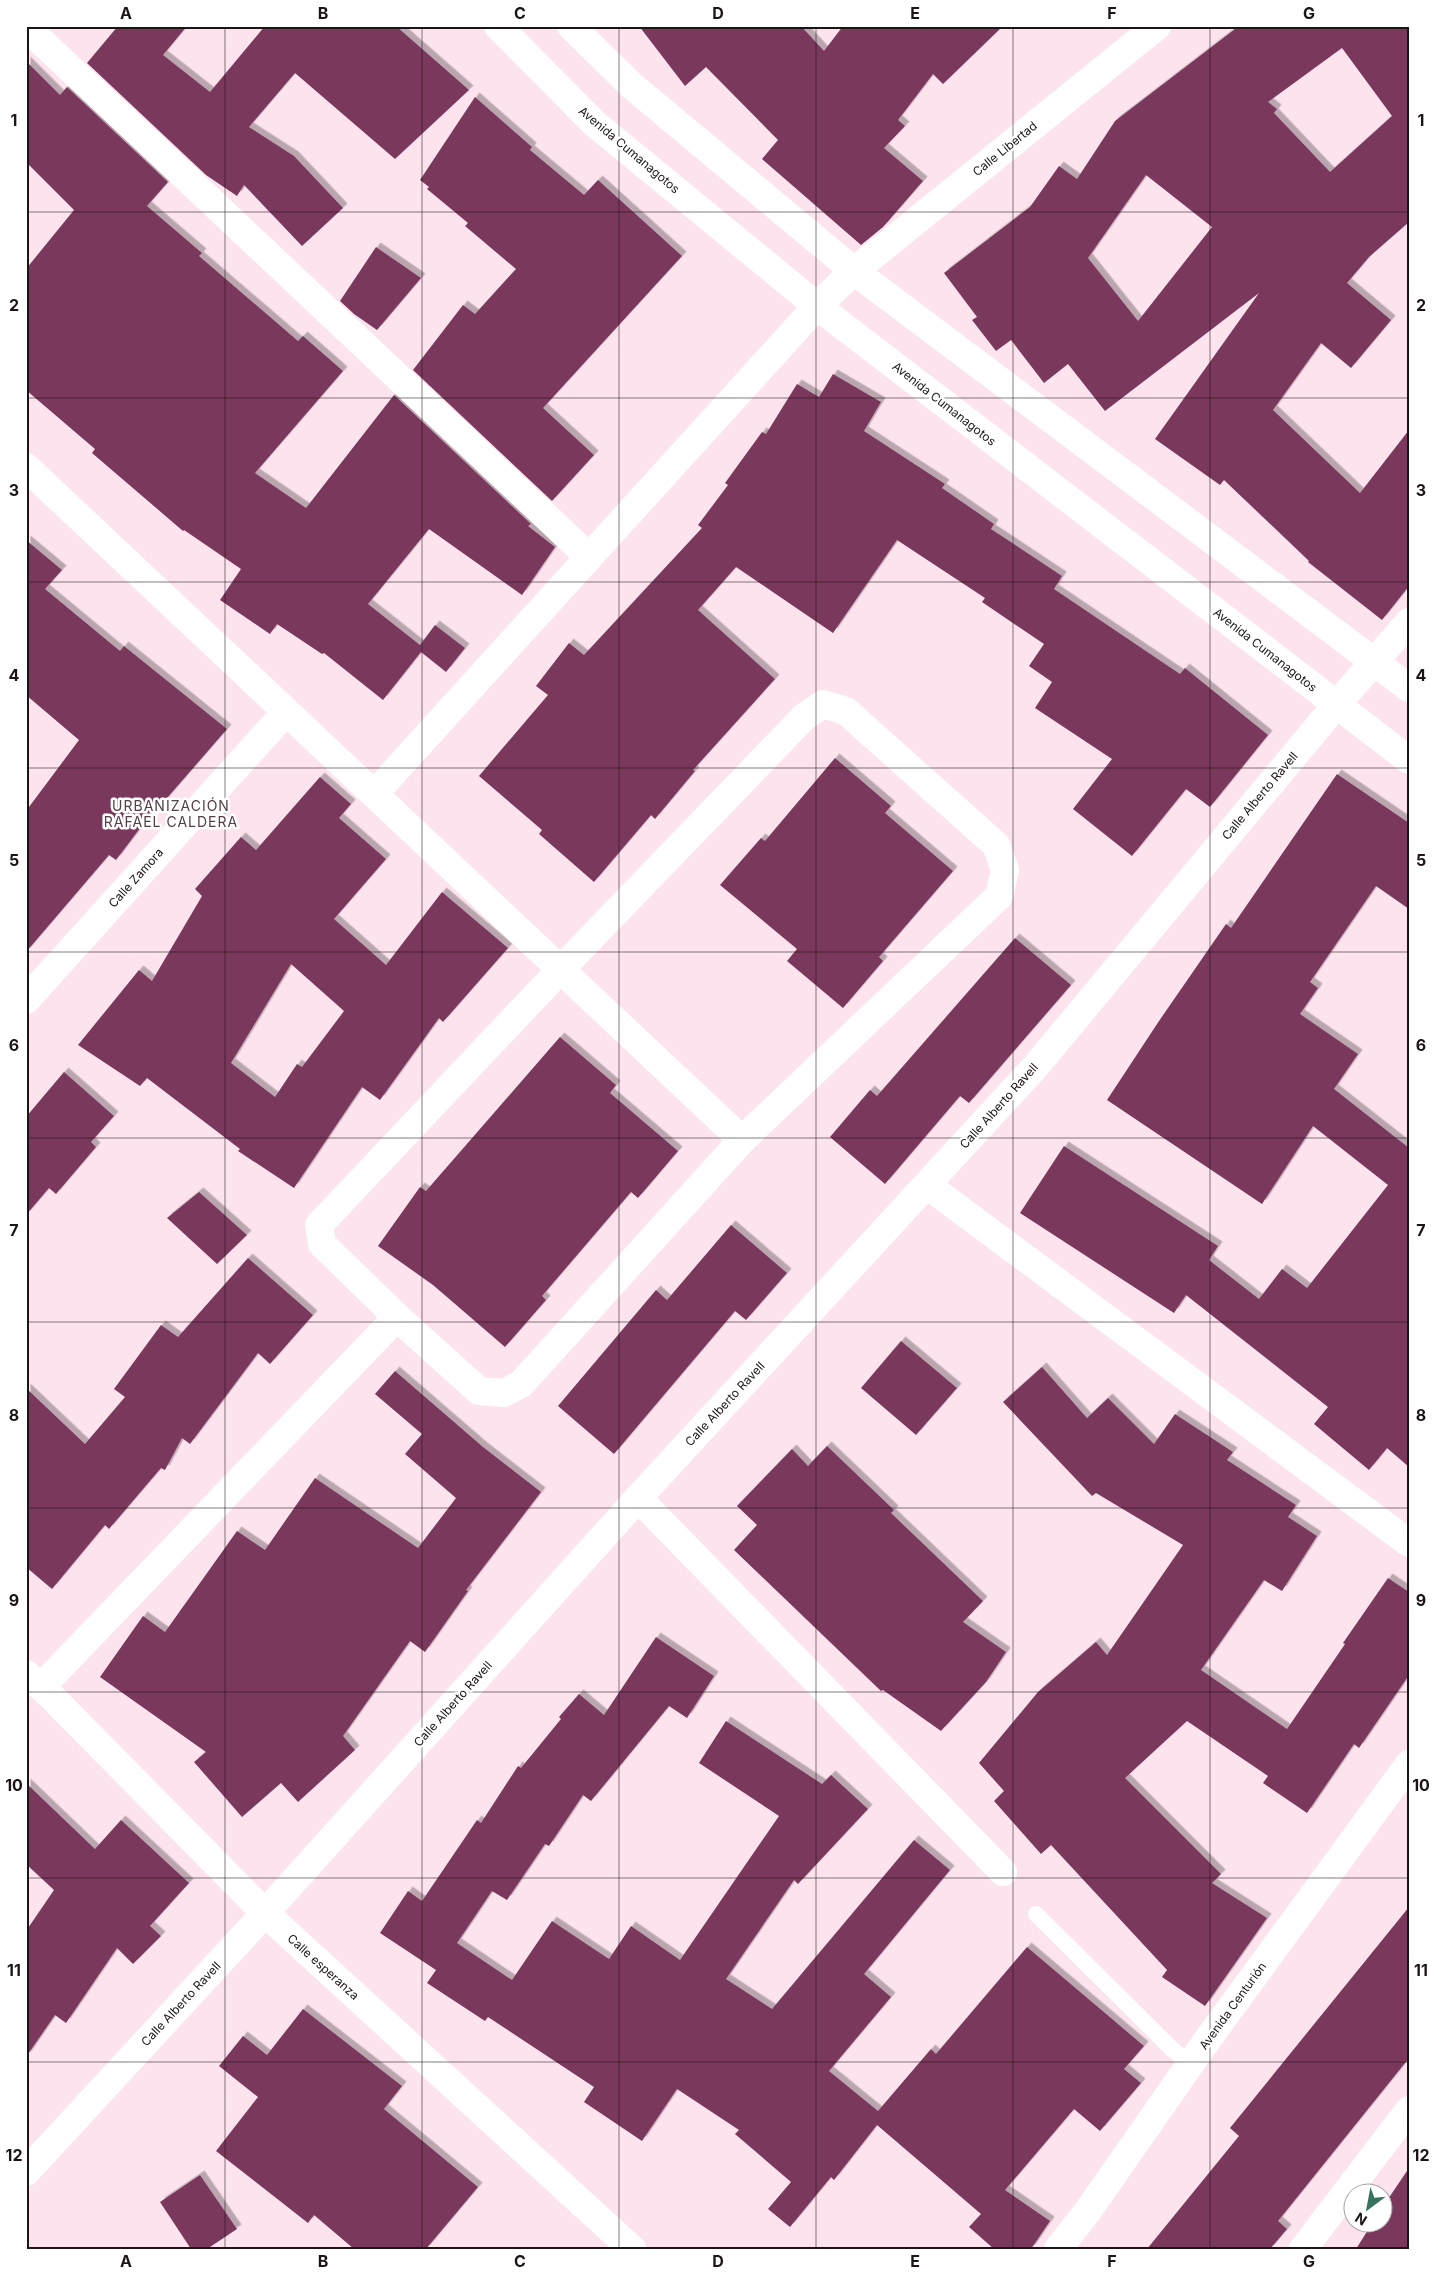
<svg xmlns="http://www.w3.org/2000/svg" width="1435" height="2275" viewBox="0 0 1435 2275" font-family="Inter,sans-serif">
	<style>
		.building { fill: #7a385b; fill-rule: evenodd; filter: url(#shadow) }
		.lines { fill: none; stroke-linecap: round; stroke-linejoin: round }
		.service { stroke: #fff; stroke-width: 16 }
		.minor { stroke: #fff; stroke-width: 28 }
		.tertiary { stroke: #fff; stroke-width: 28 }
		.grid { fill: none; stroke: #1d1418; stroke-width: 1; stroke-opacity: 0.55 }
		.labels { text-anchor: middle; stroke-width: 5; stroke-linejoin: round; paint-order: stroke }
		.street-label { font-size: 12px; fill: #1d1418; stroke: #fff }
		.neighbourhood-label { font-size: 14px; letter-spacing: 1px; fill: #544049; stroke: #fff }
		.neatline { fill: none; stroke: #1d1418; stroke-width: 2 }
		.grid-label { font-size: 16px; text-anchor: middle; font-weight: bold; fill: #1d1418 }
	</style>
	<defs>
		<filter id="shadow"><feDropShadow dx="4.5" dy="-4.5" stdDeviation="0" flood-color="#0004"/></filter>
	</defs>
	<rect width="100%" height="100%" fill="#fde3ee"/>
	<g class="building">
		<path d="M 118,26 L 187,26 L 163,55 L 210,92 L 265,26 L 396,26 L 469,90 L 395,159 L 295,73 L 249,127 L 294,156 L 343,208 L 302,246 L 244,185 L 237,196 L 206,175 L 87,63 Z"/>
		<path d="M 639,26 L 801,26 L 824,51 L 843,26 L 1003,26 L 943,84 L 933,74 L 898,120 L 905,126 L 884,148 L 923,181 L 883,227 L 861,245 L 762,159 L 778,140 L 706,67 L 685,86 Z"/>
		<path d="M 1239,26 L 1409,26 L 1409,222 L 1369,257 L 1347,283 L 1391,320 L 1351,368 L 1321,343 L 1273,410 L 1360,493 L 1409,430 L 1409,586 L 1382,620 L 1308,562 L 1309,561 L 1224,480 L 1220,485 L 1155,439 L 1259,293 L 1105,411 L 1068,364 L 1044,383 L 1011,340 L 996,351 L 972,320 L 977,317 L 944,273 L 1030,207 L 1059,166 L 1077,179 L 1115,121 ZM 1342,48 L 1392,116 L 1330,172 L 1274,113 L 1277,109 L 1268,102 ZM 1146,175 L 1212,227 L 1138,321 L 1088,258 Z"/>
		<path d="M 26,61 L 60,95 L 67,87 L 168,182 L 147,206 L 202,253 L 199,256 L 298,341 L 303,336 L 343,371 L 255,473 L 306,508 L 394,395 L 531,524 L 528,526 L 555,547 L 522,595 L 429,529 L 368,604 L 420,645 L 435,625 L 465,648 L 446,672 L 421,652 L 383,700 L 324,653 L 322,654 L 277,624 L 270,634 L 220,600 L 241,569 L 184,530 L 183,531 L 92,453 L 95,449 L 26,390 L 26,269 L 74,210 L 26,162 Z"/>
		<path d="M 475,97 L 532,147 L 530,150 L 584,195 L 598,180 L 682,256 L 543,408 L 594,455 L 552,501 L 413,370 L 463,305 L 475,314 L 516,269 L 465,226 L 468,223 L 427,189 L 429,187 L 420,180 Z"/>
		<path d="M 376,247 L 421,278 L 377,330 L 354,314 L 340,301 Z"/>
		<path d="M 833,374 L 881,402 L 864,431 L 945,484 L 942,488 L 994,524 L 991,529 L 1062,576 L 1054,589 L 1180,674 L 1185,668 L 1268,735 L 1210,807 L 1186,789 L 1132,856 L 1073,809 L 1112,759 L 1035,708 L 1052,682 L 1029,666 L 1044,644 L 982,602 L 985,598 L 897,540 L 833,633 L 736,567 L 698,610 L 775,679 L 693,770 L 695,771 L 655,819 L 651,815 L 594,882 L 539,834 L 542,830 L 479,776 L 548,695 L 536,686 L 569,643 L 584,655 L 702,528 L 698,525 L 728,485 L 725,483 L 762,432 L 766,434 L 797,384 L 819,397 Z"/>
		<path d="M 26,540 L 62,570 L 45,589 L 120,651 L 124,646 L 227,729 L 161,805 L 159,803 L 116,860 L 109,855 L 26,952 L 26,811 L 79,740 L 26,695 Z"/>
		<path d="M 835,758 L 891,806 L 885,813 L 953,871 L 879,957 L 883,961 L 843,1008 L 787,961 L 797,949 L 720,885 L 761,838 L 765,841 Z"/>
		<path d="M 1337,774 L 1409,823 L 1409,909 L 1376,886 L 1310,982 L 1318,988 L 1300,1014 L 1358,1054 L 1334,1089 L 1409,1148 L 1409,1467 L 1387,1448 L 1369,1470 L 1314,1424 L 1328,1407 L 1186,1295 L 1174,1313 L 1020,1213 L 1064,1146 L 1218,1246 L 1209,1260 L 1259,1299 L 1282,1269 L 1307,1288 L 1388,1185 L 1313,1126 L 1262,1204 L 1107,1100 L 1159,1021 L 1226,924 L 1231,928 Z"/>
		<path d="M 320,777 L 351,804 L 339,818 L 386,859 L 334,919 L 386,965 L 442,892 L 508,948 L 443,1022 L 439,1018 L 380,1100 L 362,1087 L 294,1188 L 238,1151 L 240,1149 L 147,1078 L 140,1086 L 78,1045 L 139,970 L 152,981 L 202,896 L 195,889 L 241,837 L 256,850 ZM 291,964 L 344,1011 L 302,1067 L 297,1064 L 275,1097 L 231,1063 Z"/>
		<path d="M 1015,938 L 1071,985 L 969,1103 L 960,1096 L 885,1184 L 830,1137 L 870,1090 L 877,1096 Z"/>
		<path d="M 560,1037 L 616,1085 L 610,1093 L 678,1151 L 638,1198 L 631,1192 L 542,1296 L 546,1300 L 505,1347 L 433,1285 L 378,1246 L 420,1187 L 426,1191 Z"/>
		<path d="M 64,1072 L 114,1116 L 91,1142 L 96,1147 L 56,1194 L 49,1188 L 26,1215 L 26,1117 Z"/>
		<path d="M 199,1192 L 247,1235 L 217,1264 L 167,1218 Z"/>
		<path d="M 731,1225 L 787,1273 L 746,1320 L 735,1311 L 614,1454 L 558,1406 L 656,1290 L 667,1300 Z"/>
		<path d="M 248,1258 L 313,1315 L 270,1364 L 258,1353 L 190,1444 L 182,1438 L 165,1470 L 161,1468 L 109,1529 L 105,1525 L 52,1589 L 26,1567 L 26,1388 L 85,1444 L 125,1397 L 114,1389 L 161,1325 L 178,1337 Z"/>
		<path d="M 901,1341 L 957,1388 L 916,1435 L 861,1388 Z"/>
		<path d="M 1042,1367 L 1087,1418 L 1108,1398 L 1154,1444 L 1175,1414 L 1233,1452 L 1227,1460 L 1296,1505 L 1288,1517 L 1317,1536 L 1282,1591 L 1264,1580 L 1201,1670 L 1287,1729 L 1345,1644 L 1343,1643 L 1388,1578 L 1409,1592 L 1409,1675 L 1359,1748 L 1354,1744 L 1307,1813 L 1263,1783 L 1268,1776 L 1187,1721 L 1125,1778 L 1221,1874 L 1212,1883 L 1267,1918 L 1205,2006 L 1162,1977 L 1167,1970 L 1051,1845 L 1041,1854 L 994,1801 L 1004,1791 L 979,1763 L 1038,1692 L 1096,1642 L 1107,1655 L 1183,1545 L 1096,1493 L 1092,1496 L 1003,1402 Z"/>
		<path d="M 395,1371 L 483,1447 L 541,1492 L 466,1590 L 468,1591 L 425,1652 L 410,1641 L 343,1736 L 355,1750 L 298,1802 L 281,1783 L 242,1817 L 194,1762 L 206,1752 L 100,1677 L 143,1616 L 165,1632 L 237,1531 L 265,1550 L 315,1478 L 418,1548 L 456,1498 L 405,1454 L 422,1434 L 375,1394 Z"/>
		<path d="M 827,1446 L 894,1510 L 891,1513 L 983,1601 L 963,1622 L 1006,1652 L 986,1682 L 941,1731 L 883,1690 L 881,1691 L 734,1550 L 757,1525 L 737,1506 L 792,1449 L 808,1466 Z"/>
		<path d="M 656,1637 L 714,1676 L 687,1718 L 669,1706 L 591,1801 L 583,1795 L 549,1846 L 545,1844 L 507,1900 L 492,1891 L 457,1943 L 512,1980 L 552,1921 L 609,1959 L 631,1926 L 680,1960 L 779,1816 L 699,1763 L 726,1721 L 822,1784 L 831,1775 L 868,1809 L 798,1884 L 794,1880 L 726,1979 L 772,2009 L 914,1840 L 950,1870 L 864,1974 L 891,1997 L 829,2071 L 878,2111 L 931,2049 L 936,2054 L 1027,1947 L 1144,2046 L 1124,2069 L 1141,2083 L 1100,2131 L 1074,2109 L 1005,2190 L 1050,2221 L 1031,2249 L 994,2249 L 969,2227 L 981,2214 L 877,2125 L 834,2180 L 831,2177 L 790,2227 L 768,2209 L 791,2182 L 735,2134 L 739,2130 L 677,2089 L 642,2141 L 584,2102 L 594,2087 L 488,2017 L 485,2021 L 427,1983 L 436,1970 L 380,1933 L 408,1891 L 422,1901 L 477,1820 L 481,1823 L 518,1766 L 521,1768 L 561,1719 L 559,1717 L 579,1694 L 604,1715 Z"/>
		<path d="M 26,1783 L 95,1849 L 121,1820 L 189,1883 L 150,1926 L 161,1936 L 133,1964 L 117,1948 L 66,2023 L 55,2015 L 26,2057 L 26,1931 L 54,1890 L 26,1864 Z"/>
		<path d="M 1409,1907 L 1409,2058 L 1278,2221 L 1287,2229 L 1270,2249 L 1147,2249 L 1239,2136 L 1230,2128 Z"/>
		<path d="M 303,2009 L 402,2086 L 384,2109 L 478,2187 L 426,2249 L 354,2249 L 314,2215 L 308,2223 L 216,2151 L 258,2097 L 219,2066 L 243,2036 L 267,2055 Z"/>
		<path d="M 1409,2168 L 1409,2249 L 1356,2249 L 1373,2222 L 1382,2222 L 1382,2208 Z"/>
		<path d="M 200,2175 L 237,2229 L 207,2249 L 191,2249 L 160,2202 Z"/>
	</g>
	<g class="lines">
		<path class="service" d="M 1036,1914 L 1174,2051 L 1191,2063"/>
		<g class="minor">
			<path d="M 26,27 L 588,556"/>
			<path d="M 26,467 L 742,1140"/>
			<path d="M 823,704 L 846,711 L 996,845 L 1005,870 L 999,896 L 742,1140 L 521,1384 L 504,1393 L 479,1391 L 397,1317 L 322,1244 L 319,1225 L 561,969 L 804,717 Z"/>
			<path d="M 374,794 L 817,306 L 854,271 L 1157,26"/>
			<path d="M 26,1000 L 286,712"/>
			<path d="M 927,1185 L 1409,1543"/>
			<path d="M 638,1498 L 1003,1872"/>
			<path d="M 26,1674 L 48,1693 L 265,1913 L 632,2249"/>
			<path d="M 41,1687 L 397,1317"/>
			<path d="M 26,2172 L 265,1913 L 638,1498 L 1035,1067 L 1336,705 L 1409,622"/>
			<path d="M 1058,2249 L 1087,2212 L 1205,2043 L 1409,1764"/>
			<path d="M 1303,2249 L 1409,2110"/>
		</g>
		<g class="tertiary">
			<path d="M 498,26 L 594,123 L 817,306 L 1409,760"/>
			<path d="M 571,26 L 631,85 L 854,271 L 1409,688"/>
		</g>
	</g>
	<path class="grid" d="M 225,26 L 225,2249M 422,26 L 422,2249M 619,26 L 619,2249M 816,26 L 816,2249M 1013,26 L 1013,2249M 1210,26 L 1210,2249M 26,212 L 1409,212M 26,398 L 1409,398M 26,582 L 1409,582M 26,768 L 1409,768M 26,952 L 1409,952M 26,1138 L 1409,1138M 26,1322 L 1409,1322M 26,1508 L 1409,1508M 26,1692 L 1409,1692M 26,1878 L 1409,1878M 26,2062 L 1409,2062"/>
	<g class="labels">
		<g class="street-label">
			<text transform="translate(1005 149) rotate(-39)" y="4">Calle Libertad</text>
			<text transform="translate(629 150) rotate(40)" y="4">Avenida Cumanagotos</text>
			<text transform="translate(944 404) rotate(38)" y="4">Avenida Cumanagotos</text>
			<text transform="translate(1265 650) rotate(38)" y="4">Avenida Cumanagotos</text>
			<text transform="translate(1260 796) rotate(-50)" y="4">Calle Alberto Ravell</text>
			<text transform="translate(136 878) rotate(-48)" y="4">Calle Zamora</text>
			<text transform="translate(999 1106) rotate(-48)" y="4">Calle Alberto Ravell</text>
			<text transform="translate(725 1404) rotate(-47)" y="4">Calle Alberto Ravell</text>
			<text transform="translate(453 1704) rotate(-48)" y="4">Calle Alberto Ravell</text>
			<text transform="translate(323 1967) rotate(42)" y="4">Calle esperanza</text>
			<text transform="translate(181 2004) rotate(-47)" y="4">Calle Alberto Ravell</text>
			<text transform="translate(1233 2006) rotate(-54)" y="4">Avenida Centurión</text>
		</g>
		<g class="neighbourhood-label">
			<text x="171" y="811">URBANIZACIÓN<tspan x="171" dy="16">RAFAEL CALDERA</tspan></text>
		</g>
	</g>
	<rect width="1435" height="2275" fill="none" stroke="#ffffff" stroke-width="55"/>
	<g transform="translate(1368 2208) rotate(212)"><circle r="24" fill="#ffffff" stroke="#a5a1a3"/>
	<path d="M0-4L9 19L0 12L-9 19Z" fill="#36735f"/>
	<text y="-8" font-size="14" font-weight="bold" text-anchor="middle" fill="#1d1418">N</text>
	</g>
	<rect x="28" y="28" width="1380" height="2220" class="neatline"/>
	<g class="grid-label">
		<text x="126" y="19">A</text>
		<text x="323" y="19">B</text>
		<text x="520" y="19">C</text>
		<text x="718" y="19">D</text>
		<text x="915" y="19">E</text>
		<text x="1112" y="19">F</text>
		<text x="1309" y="19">G</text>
		<text x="14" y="126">1</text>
		<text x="1421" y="126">1</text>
		<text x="14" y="311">2</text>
		<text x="1421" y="311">2</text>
		<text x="14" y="496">3</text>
		<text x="1421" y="496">3</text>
		<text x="14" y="681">4</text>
		<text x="1421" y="681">4</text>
		<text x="14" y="866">5</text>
		<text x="1421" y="866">5</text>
		<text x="14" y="1051">6</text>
		<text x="1421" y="1051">6</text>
		<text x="14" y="1236">7</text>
		<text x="1421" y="1236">7</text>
		<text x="14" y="1421">8</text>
		<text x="1421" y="1421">8</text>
		<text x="14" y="1606">9</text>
		<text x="1421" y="1606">9</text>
		<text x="14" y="1791">10</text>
		<text x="1421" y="1791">10</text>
		<text x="14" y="1976">11</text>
		<text x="1421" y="1976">11</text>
		<text x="14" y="2161">12</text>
		<text x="1421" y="2161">12</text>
		<text x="126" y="2267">A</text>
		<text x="323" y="2267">B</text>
		<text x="520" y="2267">C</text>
		<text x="718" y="2267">D</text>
		<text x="915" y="2267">E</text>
		<text x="1112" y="2267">F</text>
		<text x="1309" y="2267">G</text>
	</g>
</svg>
